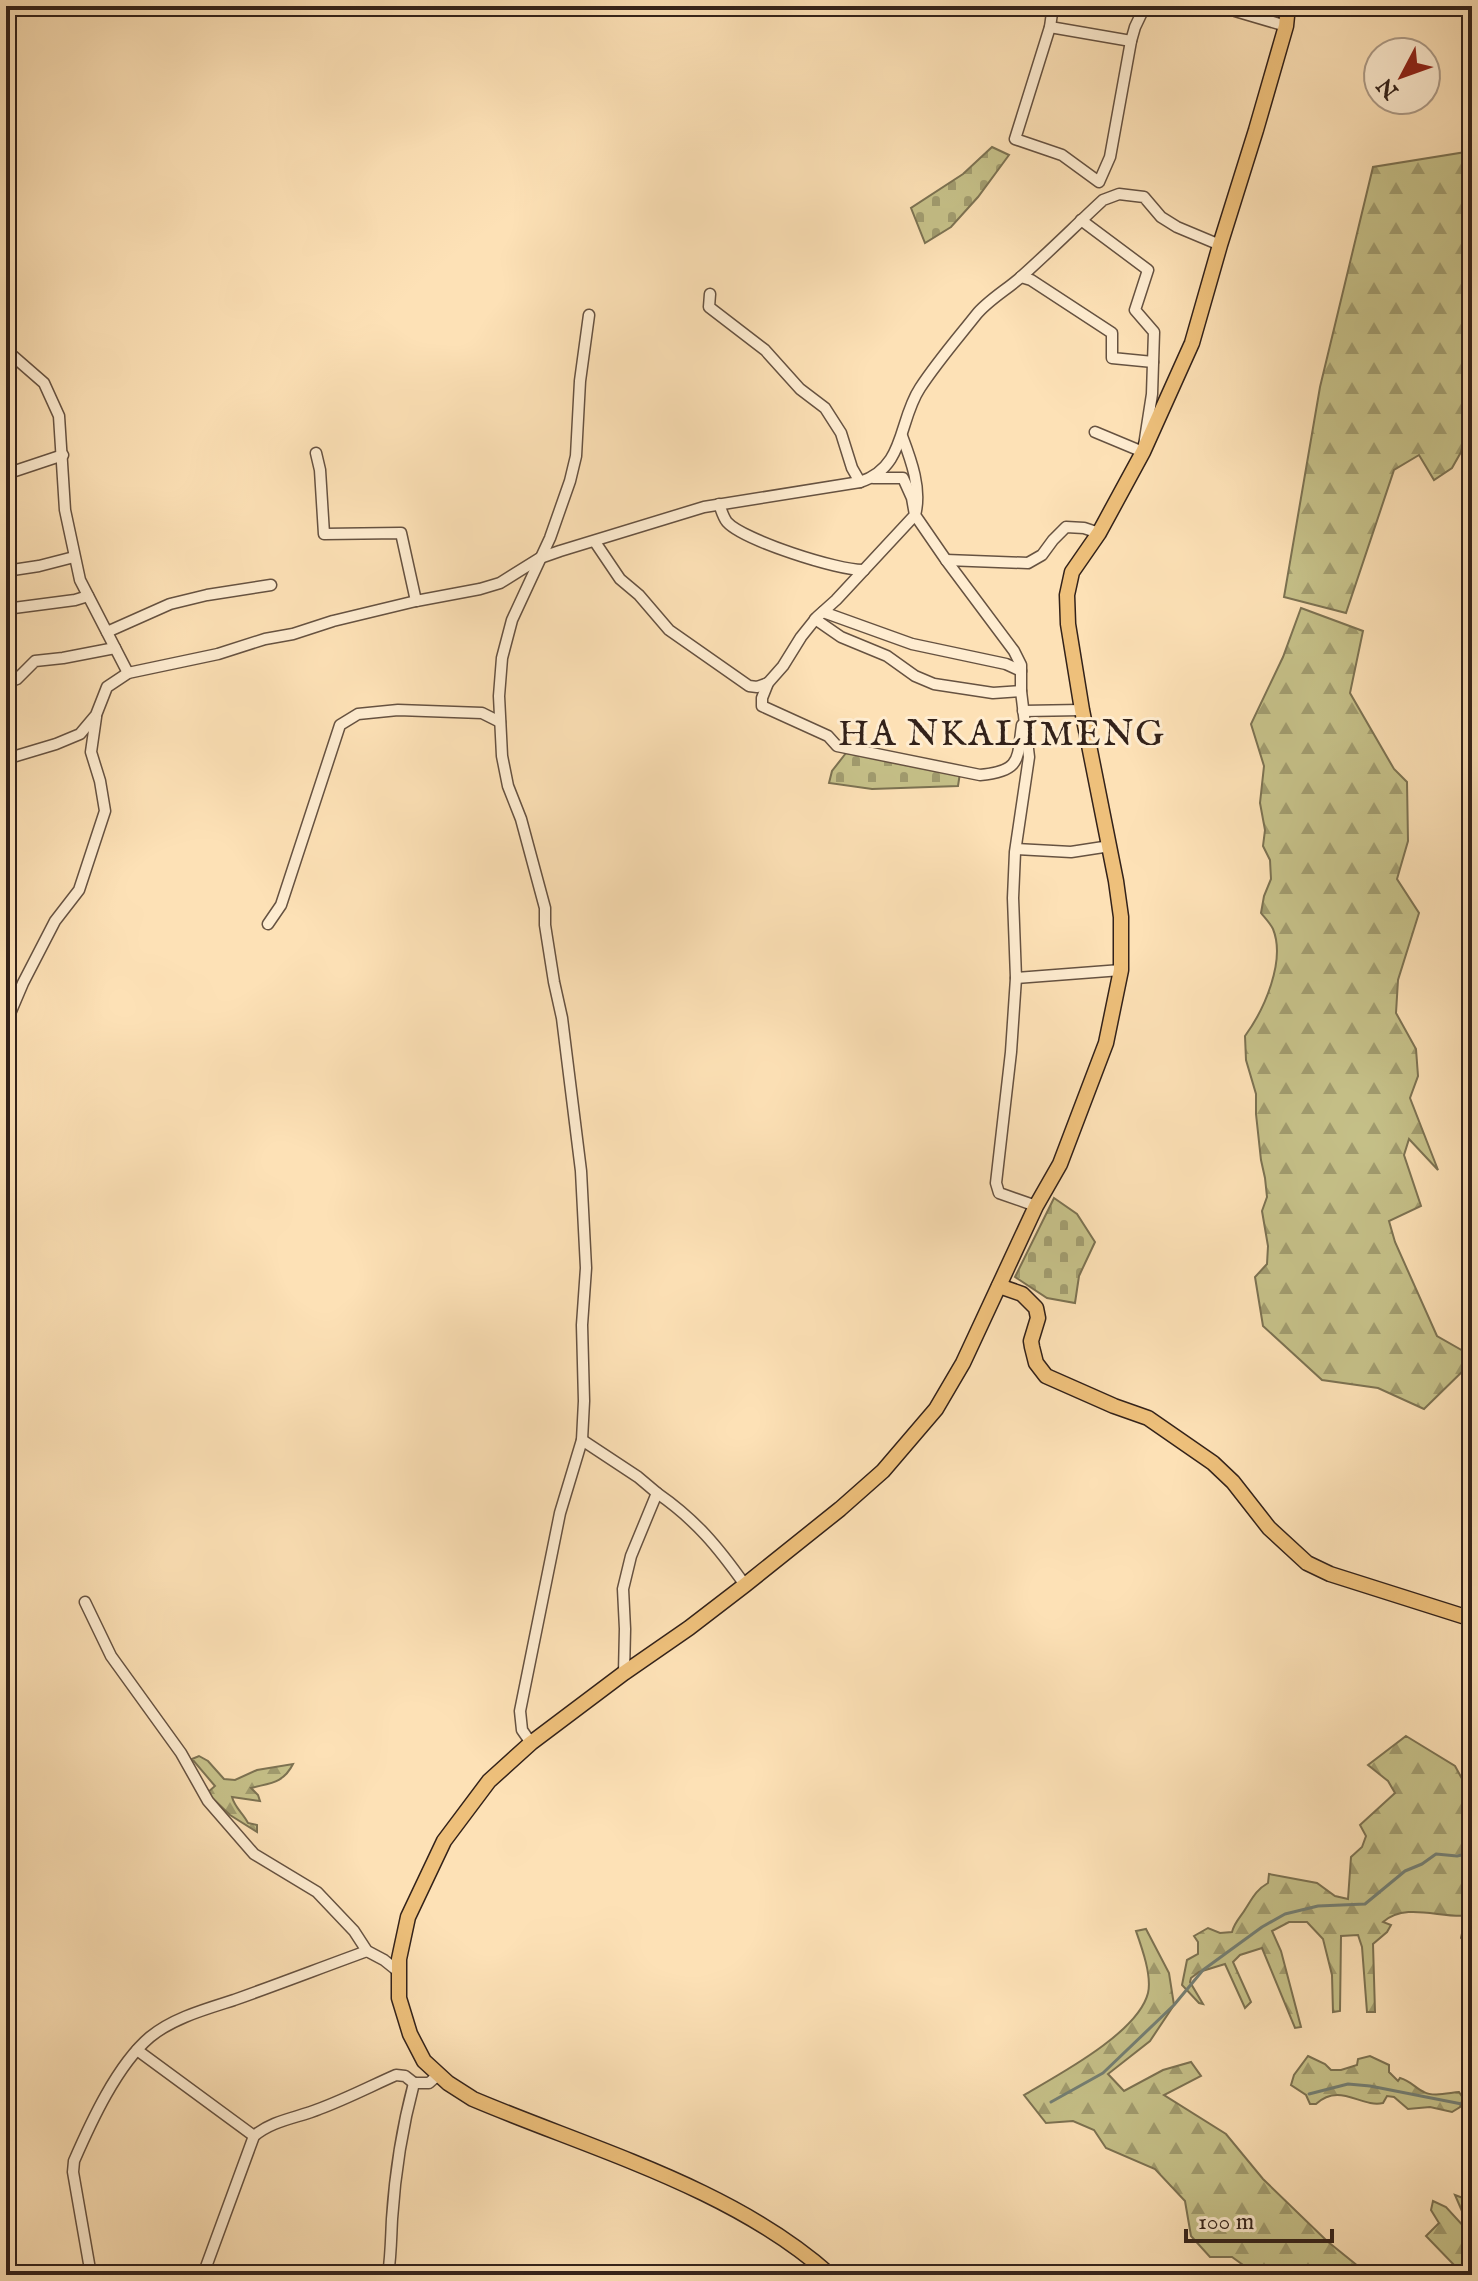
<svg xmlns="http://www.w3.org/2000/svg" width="1478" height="2281" viewBox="0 0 1478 2281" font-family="'IM FELL English',serif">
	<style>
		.forest { fill: url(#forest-firs); stroke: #7c7252; stroke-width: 2 }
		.cemetery { fill: url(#cemetery-stones); stroke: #7c7252; stroke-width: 2 }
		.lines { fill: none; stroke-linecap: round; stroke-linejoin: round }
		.stream { stroke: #747f74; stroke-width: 3 }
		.minor-casing { stroke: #665241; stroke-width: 13 }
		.major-casing { stroke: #33221a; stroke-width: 17 }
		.minor { stroke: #feecd0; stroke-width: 10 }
		.major { stroke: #eec07b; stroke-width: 14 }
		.labels { text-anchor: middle; stroke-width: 6; stroke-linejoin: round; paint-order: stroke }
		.quarter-label { font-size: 36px; letter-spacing: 2px; fill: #33221a; stroke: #feecd0 }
	</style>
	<defs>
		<pattern id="forest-firs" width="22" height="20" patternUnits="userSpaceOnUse" patternTransform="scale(2)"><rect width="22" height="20" fill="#c6c189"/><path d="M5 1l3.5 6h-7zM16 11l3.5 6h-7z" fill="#a19c6f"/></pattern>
		<pattern id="cemetery-stones" width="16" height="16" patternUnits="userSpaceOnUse" patternTransform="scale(2)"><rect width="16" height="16" fill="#c6c189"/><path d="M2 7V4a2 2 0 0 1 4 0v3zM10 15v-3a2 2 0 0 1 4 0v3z" fill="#a19c6f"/></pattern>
	</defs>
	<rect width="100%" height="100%" fill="#fde1b6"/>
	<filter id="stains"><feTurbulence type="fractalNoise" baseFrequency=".0025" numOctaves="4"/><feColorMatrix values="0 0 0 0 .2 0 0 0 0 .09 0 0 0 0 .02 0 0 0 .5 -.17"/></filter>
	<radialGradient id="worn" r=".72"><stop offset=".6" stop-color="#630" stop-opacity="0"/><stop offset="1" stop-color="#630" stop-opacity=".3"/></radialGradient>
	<g class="forest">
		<path d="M 1472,151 L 1472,409 L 1461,452 L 1452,468 L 1434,480 L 1419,455 L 1394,470 L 1346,613 L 1284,597 L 1320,387 L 1373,167 Z"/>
		<path d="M 1301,608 L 1363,631 L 1350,693 L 1394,769 L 1407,782 L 1408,841 L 1397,879 L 1419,913 L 1398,980 L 1396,1013 L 1416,1049 L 1418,1076 L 1410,1098 L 1438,1170 L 1409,1139 L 1404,1155 L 1421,1206 L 1389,1221 L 1395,1242 L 1437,1336 L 1472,1356 L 1472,1362 L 1424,1409 L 1378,1388 L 1322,1380 L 1263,1326 L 1255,1277 L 1267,1264 L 1268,1246 L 1262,1211 L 1267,1197 L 1265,1178 L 1261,1160 L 1256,1114 L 1256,1094 L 1246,1060 L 1245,1036 C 1264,1010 1286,961 1273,929 C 1270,923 1265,918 1261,913 L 1264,896 L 1271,879 L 1270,860 L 1263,846 L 1265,830 L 1260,803 L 1264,766 L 1251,724 L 1283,657 Z"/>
		<path d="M 1406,1736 L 1455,1766 L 1471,1795 C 1462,1815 1458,1825 1472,1844 L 1472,1950 L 1461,1938 L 1464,1925 L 1471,1915 C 1443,1920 1407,1901 1383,1922 L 1391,1925 L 1387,1932 L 1373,1944 L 1375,2012 L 1367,2012 L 1362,1947 L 1358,1935 L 1341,1936 L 1340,2011 L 1333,2012 L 1332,1975 L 1323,1939 L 1307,1922 L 1289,1922 L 1272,1931 L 1281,1951 L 1301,2027 L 1295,2028 L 1262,1948 L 1240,1955 L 1233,1962 L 1251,2002 L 1245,2008 L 1225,1964 L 1199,1972 L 1191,1978 L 1190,1982 L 1203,2004 L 1199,2003 L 1182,1985 L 1187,1960 L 1198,1954 L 1198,1942 L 1194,1936 L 1208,1928 L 1220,1933 L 1232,1932 C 1235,1921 1241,1917 1246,1908 C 1253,1897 1256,1890 1268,1883 L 1269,1874 L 1317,1883 L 1335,1896 L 1348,1899 L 1351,1857 L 1362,1847 L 1366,1836 L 1360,1825 L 1395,1793 L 1388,1781 L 1368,1765 Z"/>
		<path d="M 199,1756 L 208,1761 L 224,1779 L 235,1780 L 257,1770 L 293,1764 C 283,1784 269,1783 251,1788 L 258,1795 L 260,1801 L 232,1797 C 235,1808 243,1813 248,1823 L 257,1825 L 257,1832 L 230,1815 L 207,1793 L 215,1786 L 192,1759 Z"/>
		<path d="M 1146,1929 L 1169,1973 L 1174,2005 L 1150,2041 L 1108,2074 L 1124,2091 L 1163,2070 L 1191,2062 L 1201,2076 L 1164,2095 L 1226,2134 L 1263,2179 L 1327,2241 L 1369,2275 L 1257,2275 L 1232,2257 L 1210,2257 L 1191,2236 L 1185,2201 L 1155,2169 L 1106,2148 L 1094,2130 L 1073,2121 L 1046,2123 L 1024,2095 C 1058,2075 1138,2033 1148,1993 C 1152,1976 1142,1948 1136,1931 Z"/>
		<path d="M 1308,2056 L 1325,2064 L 1331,2070 L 1341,2070 L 1357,2065 L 1358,2059 L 1370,2056 L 1389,2065 L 1389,2072 L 1398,2081 L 1400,2078 C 1411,2081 1415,2088 1424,2092 C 1433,2097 1448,2093 1459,2092 L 1463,2098 L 1460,2107 L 1452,2112 L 1430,2107 L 1408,2109 L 1394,2097 L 1387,2096 L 1383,2103 C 1361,2108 1340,2082 1316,2104 L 1310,2104 L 1306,2095 L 1291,2085 L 1294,2075 Z"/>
		<path d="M 1455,2195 L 1471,2201 L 1472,2206 L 1472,2274 L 1454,2265 L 1426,2236 L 1439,2223 L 1431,2210 L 1433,2201 L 1446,2207 L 1466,2229 L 1468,2225 Z"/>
	</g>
	<g class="cemetery">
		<path d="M 992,147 L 1009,155 L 978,197 L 951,227 L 925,243 L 911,208 L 963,174 Z"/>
		<path d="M 846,753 L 960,773 L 958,786 L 872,789 L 829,783 L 832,771 Z"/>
		<path d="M 1054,1198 L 1077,1214 L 1095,1242 L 1079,1276 L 1075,1303 L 1047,1298 L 1015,1277 Z"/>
	</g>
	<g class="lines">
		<g class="stream">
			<path d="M 1309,2094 L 1348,2084 L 1370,2086 L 1472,2106"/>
			<path d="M 1051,2102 L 1103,2073 L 1174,2005 L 1203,1970 L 1262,1927 L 1285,1914 L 1318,1906 L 1365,1904 L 1405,1871 L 1422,1864 L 1436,1854 L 1457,1856 L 1472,1853"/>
		</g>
		<defs>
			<g id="minor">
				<path d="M 1053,6 L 1050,27 L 1015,139 L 1062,155 L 1099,182 L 1110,157 L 1131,41 L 1135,27 L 1145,6"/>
				<path d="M 1236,6 L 1235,11 L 1286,26"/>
				<path d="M 1050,27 L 1131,41"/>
				<path d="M 1081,220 L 1148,270 L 1135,310 L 1154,332 L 1152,394 L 1143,452 L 1095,432"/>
				<path d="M 1021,277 L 1031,280 L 1112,333 L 1112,358 L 1153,362"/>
				<path d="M 710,294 L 709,307 L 765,350 L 800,389 L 825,408 L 841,433 L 852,468 L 860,482"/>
				<path d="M 13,356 L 44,383 L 59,416 L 65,510 L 80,580 L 128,673"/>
				<path d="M 902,436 C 911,460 922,489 915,515 L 946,560 L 1014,651 L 1021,665 L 1021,691 L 1029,757 L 1015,852 L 1013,898 L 1016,978 L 1121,970"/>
				<path d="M 316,453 L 320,470 L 324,534 L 401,533 L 416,601"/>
				<path d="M 6,474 L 63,455"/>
				<path d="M 873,478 L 903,478 L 912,498 L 915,515 L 836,600 L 817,617 L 801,637 L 783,666 L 768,683 L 762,698 L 762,706 L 828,736 L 837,746 L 980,775 C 1022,771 1017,759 1022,725"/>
				<path d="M 719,504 C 721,509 723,517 727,522 C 743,540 839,571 864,570"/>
				<path d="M 595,542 L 620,579 L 639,595 L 669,630 L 749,686 L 757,687 L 768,683"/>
				<path d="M 946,560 L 1028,563 L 1042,555 L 1053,540 L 1066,527 L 1084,528 L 1099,533"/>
				<path d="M 6,571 L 39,566 L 74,557"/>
				<path d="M 6,609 L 75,600 L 88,596"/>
				<path d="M 823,612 L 912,644 L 1006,664 L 1021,671"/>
				<path d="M 815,619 L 841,637 L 887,656 L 915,676 L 934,684 L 993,693 L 1021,691"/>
				<path d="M 107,632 L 170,604 L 207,595 L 271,585"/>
				<path d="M 6,683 L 17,679 L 35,661 L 63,658 L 115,648"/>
				<path d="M 1023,711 L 1082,710"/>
				<path d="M 6,759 L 56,744 L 80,734 L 96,715 L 107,687 L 128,673 L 218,654 L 265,639 L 293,634 L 333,621 L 416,601 L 480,589 L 500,583 L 540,558 L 560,551 L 704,507 L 860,482 C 906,467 898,421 920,388 C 937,362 957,339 976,315 C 988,300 1008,289 1022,276 C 1050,251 1076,225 1103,200 L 1119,194 L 1144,197 L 1161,217 L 1177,227 L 1220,245"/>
				<path d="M 1016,849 L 1071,852 L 1110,846"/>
				<path d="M 268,924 L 281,905 L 340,725 L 358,714 L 398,710 L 482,713 L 500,722"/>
				<path d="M 1016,978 L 1011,1052 L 996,1183 L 999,1193 L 1036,1206"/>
				<path d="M 6,1023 L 23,983 L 55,921 L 79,890 L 105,811 L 100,781 L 91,752 L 96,717"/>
				<path d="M 582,1440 L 638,1477 L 657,1493 L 631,1556 L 623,1589 L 625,1629 L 624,1673"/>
				<path d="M 657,1493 C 696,1520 718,1547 745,1585"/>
				<path d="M 85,1602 L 111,1656 L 181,1753 L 208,1801 L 254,1854 L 317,1892 L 354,1931 L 367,1951 L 384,1960 L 399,1972"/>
				<path d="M 531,1743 L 522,1730 L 520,1711 L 560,1513 L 582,1440 L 584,1401 L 582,1325 L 586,1268 L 581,1171 L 562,1018 L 554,982 L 545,925 L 545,908 L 521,819 L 508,786 L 502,756 L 499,696 L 502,658 L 512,620 L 550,538 L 570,481 L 576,456 L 580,381 L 589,315"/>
				<path d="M 137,2050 L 254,2136"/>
				<path d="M 91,2275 L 73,2172 L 74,2161 C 91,2122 117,2065 150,2037 C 173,2018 206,2009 234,2000 C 279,1984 323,1967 367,1951"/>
				<path d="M 203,2275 L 254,2136 C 273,2120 297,2118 319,2109 C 346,2099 371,2086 396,2075 L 405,2076 L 414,2083"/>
				<path d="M 388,2275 C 391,2256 391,2238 392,2219 C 395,2173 402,2128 414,2083 L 429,2083 L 438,2075"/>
			</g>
			<g id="major">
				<path d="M 999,1286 L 1022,1294 L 1036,1308 L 1038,1318 L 1031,1341 L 1032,1347 L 1036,1363 L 1046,1376 L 1114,1406 L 1148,1418 L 1213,1463 L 1233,1482 L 1269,1528 L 1307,1563 L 1330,1574 L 1472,1619"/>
				<path d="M 830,2275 C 733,2188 591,2149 473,2099 L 448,2083 L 424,2061 L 410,2034 L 399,1998 L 399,1959 L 408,1917 L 444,1841 L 489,1781 L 531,1743 L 624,1673 L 689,1628 L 745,1585 L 840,1509 L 883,1471 L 936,1409 L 963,1363 L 1036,1206 L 1060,1164 L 1106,1043 L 1121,970 L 1121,917 L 1116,881 L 1082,710 L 1068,624 L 1067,595 L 1072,572 L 1099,533 L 1143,452 L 1192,343 L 1220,245 L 1256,130 L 1286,26 L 1288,6"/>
			</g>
		</defs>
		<use href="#minor" class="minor-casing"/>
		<use href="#major" class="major-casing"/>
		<use href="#minor" class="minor"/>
		<use href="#major" class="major"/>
	</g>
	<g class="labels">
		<g class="quarter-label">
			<text x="1002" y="745">HA NKALIMENG</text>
		</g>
	</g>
	<rect width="1478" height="2281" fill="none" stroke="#fde1b6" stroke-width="32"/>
	<rect x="8" y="8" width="1462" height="2265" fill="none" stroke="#33221a" stroke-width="4"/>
	<rect x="16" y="16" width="1446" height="2249" fill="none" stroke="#33221a" stroke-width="2"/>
	<g transform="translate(1402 76) rotate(229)"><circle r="38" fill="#feecd0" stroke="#ad9b87" stroke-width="2"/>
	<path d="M0-6L14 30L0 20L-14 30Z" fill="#8f2418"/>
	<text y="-12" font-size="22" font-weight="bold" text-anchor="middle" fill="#33221a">N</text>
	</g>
	<path d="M1186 2229v12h146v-12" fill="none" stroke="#33221a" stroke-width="4"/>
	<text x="1198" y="2229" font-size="24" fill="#33221a" stroke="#feecd0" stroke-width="6" paint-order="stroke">100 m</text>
	<rect width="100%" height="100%" filter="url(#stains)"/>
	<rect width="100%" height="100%" fill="url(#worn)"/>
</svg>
